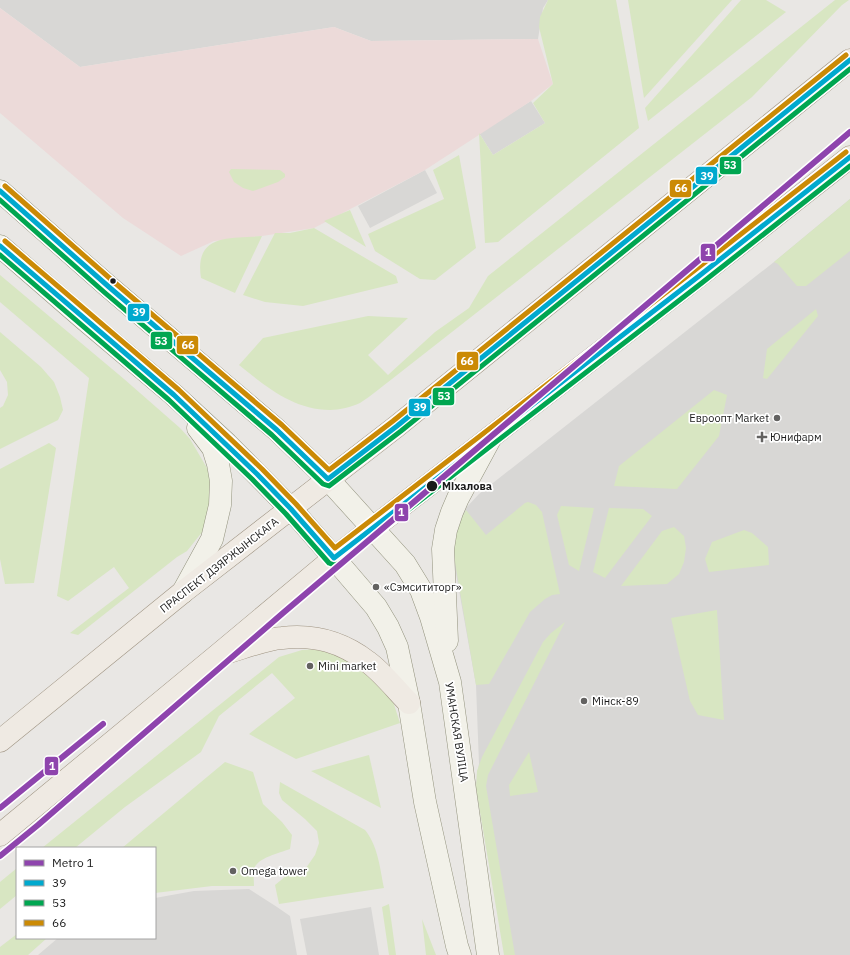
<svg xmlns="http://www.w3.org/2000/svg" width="850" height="955" viewBox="0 0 850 955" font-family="'IBM Plex Sans',sans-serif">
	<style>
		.residential { fill: #d8d7d5 }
		.commercial { fill: #ecdad9 }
		.grass { fill: #d8e6c2 }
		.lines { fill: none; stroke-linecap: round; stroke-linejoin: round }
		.secondary-casing { stroke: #92927d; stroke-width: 23 }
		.primary-casing { stroke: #9e9382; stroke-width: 23 }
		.secondary { stroke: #f2f1e9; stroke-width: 22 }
		.primary { stroke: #efeae3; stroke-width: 22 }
		.bus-1-casing { stroke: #fff; stroke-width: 8 }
		.bus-2-casing { stroke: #fff; stroke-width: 8 }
		.bus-3-casing { stroke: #fff; stroke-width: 8 }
		.bus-1 { stroke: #00a9ce; stroke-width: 5 }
		.bus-2 { stroke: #00a651; stroke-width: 5 }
		.bus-3 { stroke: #cb8a05; stroke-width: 5 }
		.metro-1-casing { stroke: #fff; stroke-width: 9 }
		.metro-1 { stroke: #8e44ad; stroke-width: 6 }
		.bus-dot { fill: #1b1b1b; stroke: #fff; stroke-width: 1.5 }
		.poi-dot { fill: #636261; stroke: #fff; stroke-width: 1.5 }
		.labels { text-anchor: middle; stroke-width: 3.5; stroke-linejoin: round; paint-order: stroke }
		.poi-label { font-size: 11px; fill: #1b1b1b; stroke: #fff; text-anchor: start }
		.stop-label { font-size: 11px; font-weight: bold; fill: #1b1b1b; stroke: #fff; text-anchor: start }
		.street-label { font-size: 11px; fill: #1b1b1b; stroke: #fff }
		.line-badge { stroke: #fff; stroke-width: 1.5 }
		.badge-label { font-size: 11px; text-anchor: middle; font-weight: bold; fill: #fff }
	</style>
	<rect width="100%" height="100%" fill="#e9e7e4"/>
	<g class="residential">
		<path d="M 0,0 L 548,0 L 543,8 L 538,39 L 371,41 L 334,27 L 80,67 L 0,8 Z"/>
		<path d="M 531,101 L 545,123 L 493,155 L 479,133 Z"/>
		<path d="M 425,170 L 437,193 L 370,228 L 358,206 Z"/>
		<path d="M 850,199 L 850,955 L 505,955 L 476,787 L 477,774 L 479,764 L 476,685 L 453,557 L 454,534 L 465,509 L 479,494 L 774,262 Z"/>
		<path d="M 249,889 L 277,907 L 290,916 L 297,955 L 38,955 L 58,938 L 155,938 L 155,898 L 194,891 Z"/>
		<path d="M 371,907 L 379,955 L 307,955 L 300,919 Z"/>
	</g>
	<path class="commercial" d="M 0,8 L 80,67 L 334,27 L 371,41 L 538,39 L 553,84 L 531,101 L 425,170 L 314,228 L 262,236 L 214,241 L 181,256 L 123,218 L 0,113 Z"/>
	<g class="grass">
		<path d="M 548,0 L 616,0 L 639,128 L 498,242 L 485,243 L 479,133 L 493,155 L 545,123 L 533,103 L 553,84 L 539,27 L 540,17 Z"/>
		<path d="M 628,0 L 732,0 L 644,98 Z"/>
		<path d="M 741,0 L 766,0 L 786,12 L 648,121 L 645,108 Z"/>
		<path d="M 835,0 L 849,0 L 842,5 L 752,97 L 392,379 C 381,387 371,396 360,403 C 351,407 340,410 330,410 C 294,410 266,387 239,365 L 263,338 L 368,316 L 408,318 L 368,355 L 388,375 L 435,332 L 469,308 L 488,276 Z"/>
		<path d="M 459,155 L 476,248 L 435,280 L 420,279 L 375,251 L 368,234 L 444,199 L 433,170 Z"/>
		<path d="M 231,169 L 280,170 L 285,174 L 285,177 L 278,182 L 253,191 L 243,188 L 234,182 L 229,172 Z"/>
		<path d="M 850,199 L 850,251 L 806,286 L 797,286 L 778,264 L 774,262 Z"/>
		<path d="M 350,210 L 366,247 L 324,221 Z"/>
		<path d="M 314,228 L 396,276 L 398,283 L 303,306 L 265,302 L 243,295 L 275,233 L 290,233 Z"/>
		<path d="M 262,236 L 235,293 L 201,278 C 194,233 230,239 262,236 Z"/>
		<path d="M 0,275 L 124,379 L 180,428 L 190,439 L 207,468 L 211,482 L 212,494 L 203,531 L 187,551 L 177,557 L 78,635 L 70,633 L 129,588 L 114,567 L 68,601 L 57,596 L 89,378 L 0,302 Z"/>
		<path d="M 816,309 L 818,316 L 767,379 L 763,378 L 767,349 Z"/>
		<path d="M 0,332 L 41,367 L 54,382 L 60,397 L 63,410 L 58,420 L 0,449 L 0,408 L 3,406 L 8,395 L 7,382 L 0,370 Z"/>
		<path d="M 714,390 L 727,395 L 719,436 L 677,489 L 614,486 L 619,466 Z"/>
		<path d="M 49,443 L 56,448 L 34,583 L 5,584 L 0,559 L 0,469 Z"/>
		<path d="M 528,502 L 536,505 L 542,512 L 560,594 L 552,595 L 545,599 L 530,612 L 489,684 L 476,685 L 454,557 L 455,534 L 462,517 L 466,510 L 486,535 L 525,503 Z"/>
		<path d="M 561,506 L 594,508 L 579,571 L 569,565 L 557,515 Z"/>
		<path d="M 609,508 L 643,509 L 652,516 L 605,578 L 593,572 Z"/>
		<path d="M 674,527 L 684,536 L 686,548 L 684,562 L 679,574 L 667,584 L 621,586 L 662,531 Z"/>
		<path d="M 744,530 L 752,533 L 768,547 L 769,565 L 709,572 L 705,559 L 712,542 Z"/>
		<path d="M 717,610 L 717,611 L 724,720 L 698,715 L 690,701 L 671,618 Z"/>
		<path d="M 565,622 L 488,775 L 486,786 L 515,955 L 504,955 L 476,788 L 477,771 L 482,757 L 543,642 L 551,633 Z"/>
		<path d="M 318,649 L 341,655 L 390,692 L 400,723 L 296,759 L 249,734 L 295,698 L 272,673 L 219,716 L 201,752 L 125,807 L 75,848 L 42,848 L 279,657 L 302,650 Z"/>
		<path d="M 529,752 L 538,792 L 510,796 L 509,785 Z"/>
		<path d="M 369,755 L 381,808 L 311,771 Z"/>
		<path d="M 225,762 L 253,772 L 263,804 L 282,822 L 292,835 L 290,849 C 279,853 257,858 254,869 C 253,874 254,880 254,886 L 212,886 L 155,893 L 155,848 L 122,848 Z"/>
		<path d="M 280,782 L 365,830 C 378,846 380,868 384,888 L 279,904 L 275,885 L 286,876 L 306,868 L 315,855 L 319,843 L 317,831 L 305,819 L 282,800 L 279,793 Z"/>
		<path d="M 17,868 L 17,895 L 0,909 L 0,882 Z"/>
		<path d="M 389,904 L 396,955 L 389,955 L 382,907 Z"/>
		<path d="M 422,919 L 436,955 L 426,955 Z"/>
		<path d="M 17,934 L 17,938 L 47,938 L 28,955 L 0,955 L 0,947 Z"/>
	</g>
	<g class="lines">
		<defs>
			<g id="secondary">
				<path d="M 0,191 L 109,287 L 277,430 L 328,479 L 405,564 L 421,590 L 431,617 L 450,682 L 488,955"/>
				<path d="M 0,246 L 84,319 L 174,395 L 227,444 L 291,509 L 334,558 L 376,607 L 388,627 L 397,647 L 409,703 L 425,802 L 457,946 L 460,955"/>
				<path d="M 183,592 L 212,539 L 220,505 L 221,481 L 218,464 L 213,448 L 198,428"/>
				<path d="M 447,641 L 443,549 L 446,530 L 452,512 L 458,498 L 491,437"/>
			</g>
			<g id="primary">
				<path d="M 226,653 C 243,648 266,639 282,638 C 315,634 342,642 368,662 C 382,672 397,691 409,703"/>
				<path d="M 0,741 L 183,592 L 397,426 L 850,60"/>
				<path d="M 0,835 L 219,654 L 334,558 L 699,276 L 850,157"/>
			</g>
		</defs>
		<use href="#secondary" class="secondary-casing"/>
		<use href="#primary" class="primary-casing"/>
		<use href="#secondary" class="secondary"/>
		<use href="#primary" class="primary"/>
		<defs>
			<g id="bus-1">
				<path d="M 0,191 L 109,287 L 277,430 L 328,479 L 397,426 L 850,60"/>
				<path d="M 0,246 L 174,395 L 257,474 L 291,509 L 334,558 L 699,276 L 850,157"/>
			</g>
			<g id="bus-2">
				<path d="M 0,200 L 104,292 L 272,435 L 323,484 L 329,486 L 401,431 L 850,69"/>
				<path d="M 0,255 L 169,400 L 252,479 L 286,514 L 329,563 L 334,565 L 338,564 L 703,282 L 850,166"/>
			</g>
			<g id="bus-3">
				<path d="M 5,186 L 114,282 L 282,425 L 329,470 L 393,421 L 846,55"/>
				<path d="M 5,241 L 179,390 L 262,469 L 296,504 L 335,548 L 695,270 L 846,152"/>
			</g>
		</defs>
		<use href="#bus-1" class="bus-1-casing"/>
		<use href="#bus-2" class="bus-2-casing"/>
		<use href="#bus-3" class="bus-3-casing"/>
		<use href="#bus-1" class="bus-1"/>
		<use href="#bus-2" class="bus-2"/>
		<use href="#bus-3" class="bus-3"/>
		<defs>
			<g id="metro-1">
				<path d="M 0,808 L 103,724"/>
				<path d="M 0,856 L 38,825 L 283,613 L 850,132"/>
			</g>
		</defs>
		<use href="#metro-1" class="metro-1-casing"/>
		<use href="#metro-1" class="metro-1"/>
	</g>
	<g class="bus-dot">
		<circle cx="113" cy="281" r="3.5"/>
		<circle cx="432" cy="486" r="6"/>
	</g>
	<g class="poi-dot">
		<circle cx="777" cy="418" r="4"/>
		<path d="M760 431h4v4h4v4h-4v4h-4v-4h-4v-4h4z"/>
		<circle cx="376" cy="587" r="4"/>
		<circle cx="310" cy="666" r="4"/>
		<circle cx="584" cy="701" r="4"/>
		<circle cx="233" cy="871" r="4"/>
	</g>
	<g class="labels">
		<g class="poi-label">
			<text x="769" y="422" text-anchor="end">Евроопт Market</text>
			<text x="770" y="441">Юнифарм</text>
			<text x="384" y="591">«Сэмсититорг»</text>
			<text x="318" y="670">Mini market</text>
			<text x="592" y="705">Мінск-89</text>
			<text x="241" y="875">Omega tower</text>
		</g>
		<g class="stop-label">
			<text x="442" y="490">Міхалова</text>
		</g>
		<g class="street-label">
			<text transform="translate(219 565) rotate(-38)" y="4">ПРАСПЕКТ ДЗЯРЖЫНСКАГА</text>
			<text transform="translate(457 732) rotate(81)" y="4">УМАНСКАЯ ВУЛІЦА</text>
		</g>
	</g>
	<g class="line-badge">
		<rect x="719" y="156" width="23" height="19" rx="4" fill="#00a651"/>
		<rect x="695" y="166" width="23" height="19" rx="4" fill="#00a9ce"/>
		<rect x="669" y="179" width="23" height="19" rx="4" fill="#cb8a05"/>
		<rect x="700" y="243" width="16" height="19" rx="4" fill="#8e44ad"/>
		<rect x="127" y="303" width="23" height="19" rx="4" fill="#00a9ce"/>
		<rect x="150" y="331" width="23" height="19" rx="4" fill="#00a651"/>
		<rect x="176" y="335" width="23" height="20" rx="4" fill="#cb8a05"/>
		<rect x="456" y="351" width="23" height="20" rx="4" fill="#cb8a05"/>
		<rect x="432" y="387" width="23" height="19" rx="4" fill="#00a651"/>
		<rect x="408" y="398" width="23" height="19" rx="4" fill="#00a9ce"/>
		<rect x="394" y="503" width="15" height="19" rx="4" fill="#8e44ad"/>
		<rect x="44" y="756" width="15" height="20" rx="4" fill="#8e44ad"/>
	</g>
	<g class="badge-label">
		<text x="730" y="169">53</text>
		<text x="707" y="180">39</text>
		<text x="681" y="192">66</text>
		<text x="708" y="256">1</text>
		<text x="139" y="316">39</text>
		<text x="161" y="345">53</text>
		<text x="188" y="349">66</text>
		<text x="467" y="365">66</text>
		<text x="444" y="400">53</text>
		<text x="420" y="411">39</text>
		<text x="401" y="516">1</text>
		<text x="52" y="770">1</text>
	</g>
	<rect x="16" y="847" width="140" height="92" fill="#ffffff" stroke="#a4a4a4"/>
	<rect x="24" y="860" width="20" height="6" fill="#8e44ad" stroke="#a4a4a4"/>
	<text x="52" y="867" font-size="12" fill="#1b1b1b">Metro 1</text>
	<rect x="24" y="880" width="20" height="6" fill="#00a9ce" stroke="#a4a4a4"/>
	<text x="52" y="887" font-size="12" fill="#1b1b1b">39</text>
	<rect x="24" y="900" width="20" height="6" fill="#00a651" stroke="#a4a4a4"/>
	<text x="52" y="907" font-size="12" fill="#1b1b1b">53</text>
	<rect x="24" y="920" width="20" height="6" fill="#cb8a05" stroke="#a4a4a4"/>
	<text x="52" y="927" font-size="12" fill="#1b1b1b">66</text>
</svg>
